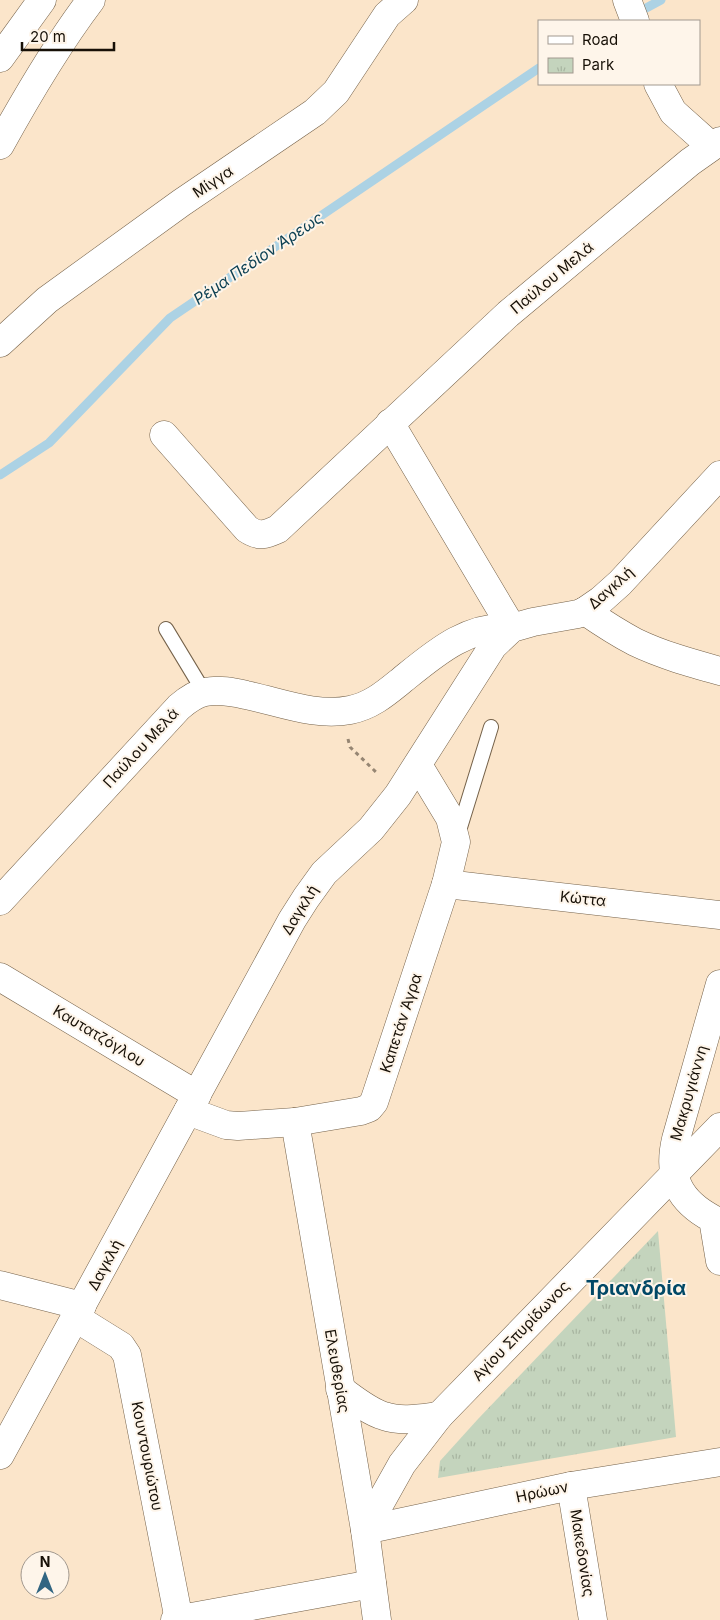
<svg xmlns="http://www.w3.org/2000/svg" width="720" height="1620" viewBox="0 0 720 1620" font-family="Inter,sans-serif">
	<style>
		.park { fill: url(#park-tufts) }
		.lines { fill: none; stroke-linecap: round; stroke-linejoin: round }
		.stream { stroke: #acd2e4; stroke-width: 9 }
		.service-casing { stroke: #75624a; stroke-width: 16 }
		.minor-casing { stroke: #75624a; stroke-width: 29 }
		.tertiary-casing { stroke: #75624a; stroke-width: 29 }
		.secondary-casing { stroke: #75624a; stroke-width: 29 }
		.path { stroke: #968673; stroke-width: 3; stroke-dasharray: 4 4; stroke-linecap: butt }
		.service { stroke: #fff; stroke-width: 14 }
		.minor { stroke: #fff; stroke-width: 28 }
		.tertiary { stroke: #fff; stroke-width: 28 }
		.secondary { stroke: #fff; stroke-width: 28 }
		.labels { text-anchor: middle; stroke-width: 4; stroke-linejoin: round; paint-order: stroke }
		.street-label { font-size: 15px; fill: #171007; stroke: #fef5ea }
		.water-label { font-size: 16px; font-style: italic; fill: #0b3f52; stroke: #fef5ea }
		.district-label { font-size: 20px; font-weight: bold; fill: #014866; stroke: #fef5ea }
	</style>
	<defs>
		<pattern id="park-tufts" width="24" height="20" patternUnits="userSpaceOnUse" patternTransform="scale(1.25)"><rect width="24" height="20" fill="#c4d4bd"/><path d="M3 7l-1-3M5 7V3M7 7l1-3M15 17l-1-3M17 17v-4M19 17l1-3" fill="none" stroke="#a8b5a1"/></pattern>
	</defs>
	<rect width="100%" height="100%" fill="#fbe5ca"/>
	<path class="park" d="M 658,1231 L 676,1437 L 438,1478 L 440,1461 L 478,1419 Z"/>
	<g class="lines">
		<g class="stream">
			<path d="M 635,14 L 661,0"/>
			<path d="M 0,475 L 49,443 L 170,318 L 539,68"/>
		</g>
		<defs>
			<g id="service">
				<path d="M 166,629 L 204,692"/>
				<path d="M 458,834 L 491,727"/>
			</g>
			<g id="minor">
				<path d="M 627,0 L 635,21"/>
				<path d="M 658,84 L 673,112 L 711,146"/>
				<path d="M 0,343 L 47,300 L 181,203 L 315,112 L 336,92 L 387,15 L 404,0"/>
				<path d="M 390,423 L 512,628"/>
				<path d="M 164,435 L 247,529 C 259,537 265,535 278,529 L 508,314 L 690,162 L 720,141"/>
				<path d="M 585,611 C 601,622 618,633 635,642 C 662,655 691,663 720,671"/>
				<path d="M 446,884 L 720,915"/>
				<path d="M 0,901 L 179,707 C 186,701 195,694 205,692 C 219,689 233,692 246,695 C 280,702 316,717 350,710 C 371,706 386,693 402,680 C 434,654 468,624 512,628"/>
				<path d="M 0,977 L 197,1095"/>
				<path d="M 720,984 L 676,1139 C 667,1177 679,1201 713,1219 L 720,1261"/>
				<path d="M 188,1111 L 226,1125 L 238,1126 L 295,1122 L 361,1111 L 369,1108 L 374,1102 L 446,884 L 456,842 L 450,818 L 418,765"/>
				<path d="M 295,1122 L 365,1530 L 571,1486 L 720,1462"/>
				<path d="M 0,1285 L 82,1306"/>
				<path d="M 76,1318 L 121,1346 L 127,1355 L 179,1620"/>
				<path d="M 0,1455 L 292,920 L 306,898 L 324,873 L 371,829 L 398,795 L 493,646 L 512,628 L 533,622 L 578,614 L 585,611 L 601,600 L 620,583 L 720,475"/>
				<path d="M 571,1486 L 593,1620"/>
				<path d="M 175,1620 L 372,1584"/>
			</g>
			<g id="tertiary">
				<path d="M 340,1389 C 354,1399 368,1411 384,1416 C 401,1422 422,1418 439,1416"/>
				<path d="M 377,1620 L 365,1530 L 402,1464 L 439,1416 L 720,1127"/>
			</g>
			<g id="secondary">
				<path d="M 0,58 L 42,0"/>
				<path d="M 0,145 C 27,96 57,45 91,0"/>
			</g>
		</defs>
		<use href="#service" class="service-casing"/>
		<use href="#minor" class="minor-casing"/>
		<use href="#tertiary" class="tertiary-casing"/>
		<use href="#secondary" class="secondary-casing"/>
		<path class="path" d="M 348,739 L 350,747 L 377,773"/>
		<use href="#service" class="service"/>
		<use href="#minor" class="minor"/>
		<use href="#tertiary" class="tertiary"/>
		<use href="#secondary" class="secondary"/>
	</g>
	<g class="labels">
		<g class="street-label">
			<text transform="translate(213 182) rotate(-34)" y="5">Μίγγα</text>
			<text transform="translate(552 278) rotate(-40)" y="5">Παύλου Μελά</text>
			<text transform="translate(611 588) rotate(-42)" y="5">Δαγκλή</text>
			<text transform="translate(141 748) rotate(-47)" y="5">Παύλου Μελά</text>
			<text transform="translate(583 899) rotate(6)" y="5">Κώττα</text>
			<text transform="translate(300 910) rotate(-58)" y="5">Δαγκλή</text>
			<text transform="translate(401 1023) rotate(-72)" y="5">Καπετάν Άγρα</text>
			<text transform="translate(99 1036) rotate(31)" y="5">Καυτατζόγλου</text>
			<text transform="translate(689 1093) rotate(-74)" y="5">Μακρυγιάννη</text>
			<text transform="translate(105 1265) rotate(-62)" y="5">Δαγκλή</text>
			<text transform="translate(521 1331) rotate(-46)" y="5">Αγίου Σπυρίδωνος</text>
			<text transform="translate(337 1371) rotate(80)" y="5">Ελευθερίας</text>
			<text transform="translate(147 1456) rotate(79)" y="5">Κουντουριώτου</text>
			<text transform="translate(542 1492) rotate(-12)" y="5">Ηρώων</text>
			<text transform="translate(582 1553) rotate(81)" y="5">Μακεδονίας</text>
		</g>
		<g class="water-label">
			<text transform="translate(258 258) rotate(-34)" y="6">Ρέμα Πεδίον Άρεως</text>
		</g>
		<g class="district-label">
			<text x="636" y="1295">Τριανδρία</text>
		</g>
	</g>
	<rect x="538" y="20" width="162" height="65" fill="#fef5ea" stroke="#a2998f"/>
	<rect x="548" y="36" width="25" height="8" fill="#ffffff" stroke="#a2998f"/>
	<text x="582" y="45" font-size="15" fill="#171007">Road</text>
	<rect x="548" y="58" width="25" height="15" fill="url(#park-tufts)" stroke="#a2998f"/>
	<text x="582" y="70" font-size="15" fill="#171007">Park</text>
	<g transform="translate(45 1575)"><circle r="24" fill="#fef5ea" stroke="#a2998f"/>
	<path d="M0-4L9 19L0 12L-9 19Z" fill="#316582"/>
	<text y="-8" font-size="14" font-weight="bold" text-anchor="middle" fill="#171007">N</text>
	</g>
	<path d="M22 42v8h92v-8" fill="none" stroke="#171007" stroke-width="2.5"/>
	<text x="30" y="42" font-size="15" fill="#171007" stroke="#fef5ea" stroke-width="4" paint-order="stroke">20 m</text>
</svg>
